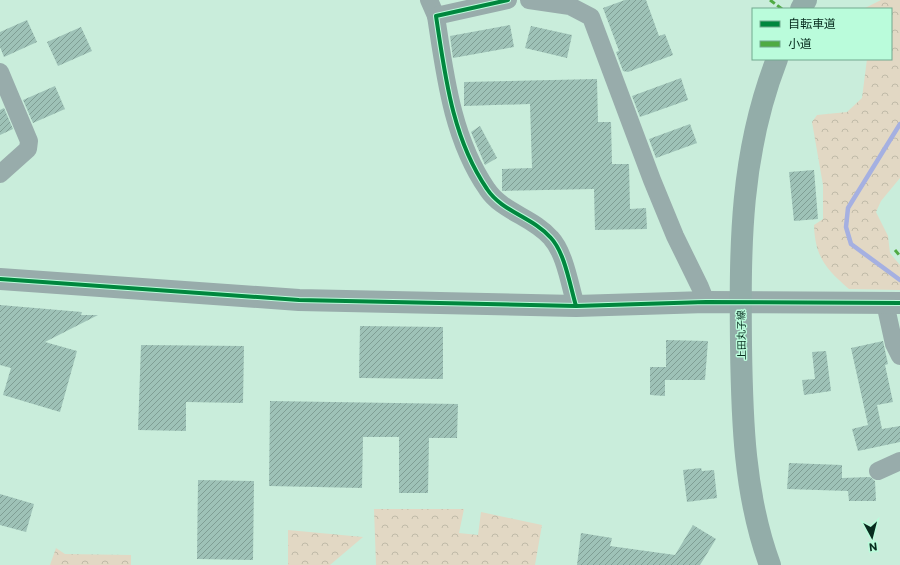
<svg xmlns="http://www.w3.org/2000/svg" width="900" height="565" viewBox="0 0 900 565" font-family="Commissioner,'Noto Sans JP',sans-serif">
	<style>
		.forest { fill: url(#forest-crowns) }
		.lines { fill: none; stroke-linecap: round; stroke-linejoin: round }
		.stream { stroke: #a5b0e1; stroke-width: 4.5 }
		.building { fill: url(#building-hatch) }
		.minor { stroke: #98acab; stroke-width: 18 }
		.tertiary { stroke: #98acab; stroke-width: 22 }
		.primary { stroke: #93ada9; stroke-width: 22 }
		.quiet { stroke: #50ab43; stroke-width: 3; stroke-dasharray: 6 3; stroke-linecap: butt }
		.cycleway-casing { stroke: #bafcdb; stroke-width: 6 }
		.cycleway { stroke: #00873e; stroke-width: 4 }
		.labels { text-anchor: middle; stroke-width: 3; stroke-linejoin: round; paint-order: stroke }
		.street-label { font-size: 10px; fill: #072c1e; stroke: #bafcdb }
	</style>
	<defs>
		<pattern id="forest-crowns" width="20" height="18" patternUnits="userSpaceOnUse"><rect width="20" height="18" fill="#e2d8c4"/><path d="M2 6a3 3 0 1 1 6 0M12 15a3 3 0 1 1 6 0" fill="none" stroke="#c0baa8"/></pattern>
		<pattern id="building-hatch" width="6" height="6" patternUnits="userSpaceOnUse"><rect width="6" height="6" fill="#9ec2b7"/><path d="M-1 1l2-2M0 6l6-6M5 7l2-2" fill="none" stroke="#7f9e94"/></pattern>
	</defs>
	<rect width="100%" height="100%" fill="#c9eddb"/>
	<g class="forest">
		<path d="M 881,0 L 900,0 L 900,178 L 881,201 L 876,212 L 888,236 L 890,253 L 900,265 L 900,290 L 849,289 C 826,269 815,257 814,225 L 823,219 L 823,185 L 812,122 L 817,115 L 847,112 L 862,98 L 867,59 L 891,59 L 891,9 L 863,9 Z"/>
		<path d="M 374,509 L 464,509 L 459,533 L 478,535 L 481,512 L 542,525 L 535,565 L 376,565 Z"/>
		<path d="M 288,530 L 363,537 L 330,565 L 288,565 Z"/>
		<path d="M 56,548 L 65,554 L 131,555 L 131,565 L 50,565 Z"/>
	</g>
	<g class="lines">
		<path class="stream" d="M 900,124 L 848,208 L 846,227 L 851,244 L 900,280"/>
	</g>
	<g class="building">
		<path d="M 625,0 L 646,0 L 659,36 L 665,34 L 673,55 L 628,72 L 623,71 L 616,52 L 619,51 L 603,8 Z"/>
		<path d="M 27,20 L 37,42 L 4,57 L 0,47 L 0,32 Z"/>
		<path d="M 510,25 L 514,47 L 453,58 L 450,36 Z"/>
		<path d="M 531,26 L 572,35 L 567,58 L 525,48 Z"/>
		<path d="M 81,27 L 92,51 L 58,66 L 47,42 Z"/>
		<path d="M 681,78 L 688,100 L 640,117 L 632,96 Z"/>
		<path d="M 597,79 L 598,122 L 611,122 L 612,164 L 629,164 L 630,209 L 646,208 L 647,229 L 595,230 L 594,189 L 502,191 L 502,169 L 532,168 L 530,104 L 464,106 L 464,82 Z"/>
		<path d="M 55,86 L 65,109 L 33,123 L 23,100 Z"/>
		<path d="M 4,108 L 13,129 L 0,135 L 0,110 Z"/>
		<path d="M 690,124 L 697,143 L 656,158 L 649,139 Z"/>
		<path d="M 480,126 L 497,158 L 485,165 L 471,132 Z"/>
		<path d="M 814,170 L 818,219 L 794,221 L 789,172 Z"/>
		<path d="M 0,305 L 82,312 L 81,315 L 98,315 L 45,342 L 77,351 L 60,412 L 3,395 L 11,368 L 0,365 Z"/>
		<path d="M 360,326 L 443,327 L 443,379 L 359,378 Z"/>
		<path d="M 666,340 L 708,341 L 705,380 L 665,380 L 665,396 L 650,395 L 650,367 L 666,367 Z"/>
		<path d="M 883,341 L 888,364 L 885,365 L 893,402 L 877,405 L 882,429 L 900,426 L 900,442 L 858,451 L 852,429 L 868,425 L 851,348 Z"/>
		<path d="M 141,345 L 244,346 L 243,403 L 186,402 L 186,431 L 138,430 Z"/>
		<path d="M 826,351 L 831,391 L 804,395 L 802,380 L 815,379 L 812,352 Z"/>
		<path d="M 270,401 L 458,404 L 457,438 L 429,438 L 428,493 L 399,493 L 399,437 L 363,437 L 362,488 L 269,486 Z"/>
		<path d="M 789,463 L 842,465 L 842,478 L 870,477 L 875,481 L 876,501 L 849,501 L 848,491 L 787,489 Z"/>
		<path d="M 701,468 L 702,471 L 714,470 L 717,498 L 687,502 L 683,470 Z"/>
		<path d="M 198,480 L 254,481 L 253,560 L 197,559 Z"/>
		<path d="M 0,494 L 34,504 L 26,532 L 0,525 Z"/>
		<path d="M 693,525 L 716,539 L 700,565 L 577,565 L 581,533 L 612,538 L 610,546 L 675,555 Z"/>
	</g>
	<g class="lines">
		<g class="minor">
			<path d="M 429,0 L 436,16"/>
			<path d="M 508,0 L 436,16 C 445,75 452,138 487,189 C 502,212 533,217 551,238 C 565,253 570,286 576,306"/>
			<path d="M 529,0 L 570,6 L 591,17 L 652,180 L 675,236 L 700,287 L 706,302"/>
			<path d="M 0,72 L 29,141 L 28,149 L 0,174"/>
			<path d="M 885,303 L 894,344 L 900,356"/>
			<path d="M 878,471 L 900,461"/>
		</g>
		<path class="tertiary" d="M 0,279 L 299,300 L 576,306 L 706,302 L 900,303"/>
		<g class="primary">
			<path d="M 801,9 L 806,0"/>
			<path d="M 770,565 C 744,495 742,419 741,345 C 740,244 740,154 777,59"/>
		</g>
		<g class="quiet">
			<path d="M 770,0 L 782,9"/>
			<path d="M 895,250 L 900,256"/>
		</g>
		<defs>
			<g id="cycleway">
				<path d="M 508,0 L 436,16 C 445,75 452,138 487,189 C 502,212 533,217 551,238 C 565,253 570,286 576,306"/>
				<path d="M 0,279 L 299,300 L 576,306 L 706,302 L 900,303"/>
			</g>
		</defs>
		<use href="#cycleway" class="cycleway-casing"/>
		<use href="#cycleway" class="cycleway"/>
	</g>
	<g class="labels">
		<g class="street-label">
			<text transform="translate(741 335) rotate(-91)" y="4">上田丸子線</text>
		</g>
	</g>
	<rect x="752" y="8" width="140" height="52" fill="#bafcdb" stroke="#72a98f"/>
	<rect x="760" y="21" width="20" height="6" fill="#00873e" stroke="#72a98f"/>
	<text x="788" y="28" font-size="12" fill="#072c1e">自転車道</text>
	<rect x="760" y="41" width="20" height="6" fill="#50ab43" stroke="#72a98f"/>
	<text x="788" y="48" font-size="12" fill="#072c1e">小道</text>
	<g transform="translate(872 537) rotate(173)" stroke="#bafcdb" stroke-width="3" paint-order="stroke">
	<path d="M0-3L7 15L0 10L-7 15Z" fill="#072c1e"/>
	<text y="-6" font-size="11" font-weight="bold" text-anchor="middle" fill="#072c1e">N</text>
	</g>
</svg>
